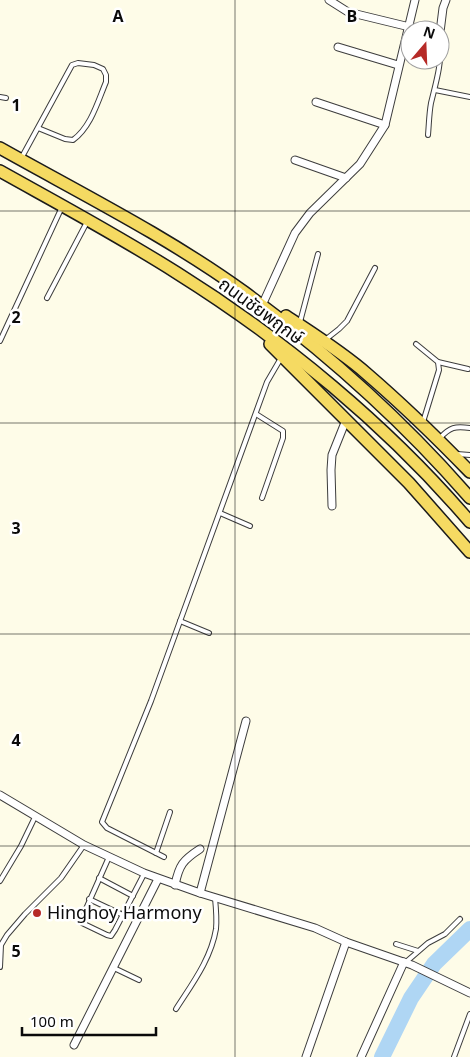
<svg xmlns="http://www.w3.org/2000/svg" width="470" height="1057" viewBox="0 0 470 1057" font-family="Georgia,'Noto Sans Thai',serif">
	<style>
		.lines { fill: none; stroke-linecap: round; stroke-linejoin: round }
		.river { stroke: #afd6f4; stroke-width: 16 }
		.lane-casing { stroke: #3d3d3d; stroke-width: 6 }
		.street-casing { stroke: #3d3d3d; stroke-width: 9 }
		.primary-casing { stroke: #1b1b1b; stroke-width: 14 }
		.lane { stroke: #fff; stroke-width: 4 }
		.street { stroke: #fff; stroke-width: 7 }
		.primary { stroke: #f5da62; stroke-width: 11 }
		.grid { fill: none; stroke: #0a0a0a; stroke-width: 1; stroke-opacity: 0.55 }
		.poi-dot { fill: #b62a27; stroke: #fff; stroke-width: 2 }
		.labels { text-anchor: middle; stroke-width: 5; stroke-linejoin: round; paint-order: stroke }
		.street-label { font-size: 18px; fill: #0a0a0a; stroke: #fff }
		.poi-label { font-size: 18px; fill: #0a0a0a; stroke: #fff; text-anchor: start }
		.grid-label { font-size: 16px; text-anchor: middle; font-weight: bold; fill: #0a0a0a; stroke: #fff; stroke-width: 5; stroke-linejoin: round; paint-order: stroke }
	</style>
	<rect width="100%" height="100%" fill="#fefce8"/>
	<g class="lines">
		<path class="river" d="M 382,1057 L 411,998 L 434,964 L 470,929"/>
		<defs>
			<g id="lane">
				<path d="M 435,90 L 470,97"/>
				<path d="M 0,97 L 6,98"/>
				<path d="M 428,135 C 429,124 429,114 431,103 C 436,82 442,64 440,42"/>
				<path d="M 23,155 L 72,65 L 78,63 L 94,65 L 103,69 L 106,75 L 106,82 C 98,101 91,127 73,140 L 65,139 L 38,128"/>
				<path d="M 47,298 L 87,222"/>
				<path d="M 300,322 L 318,254"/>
				<path d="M 325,340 L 339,329 L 347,321 L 375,268"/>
				<path d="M 0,341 L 62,207"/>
				<path d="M 416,344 L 438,362 L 439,370 L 423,422"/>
				<path d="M 438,362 L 468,369"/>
				<path d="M 256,414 L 283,431 L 283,438 L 262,498"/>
				<path d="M 440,438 C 450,427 455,426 470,428"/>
				<path d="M 457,454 L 470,455"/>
				<path d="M 220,513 L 250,526"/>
				<path d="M 180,621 L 209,633"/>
				<path d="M 156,853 L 170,812"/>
				<path d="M 109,857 L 81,920 L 82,923 L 107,935 L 111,936 L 115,930 L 144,874"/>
				<path d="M 164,857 L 107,828 L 102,822 L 151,701 L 267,382 L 281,358"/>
				<path d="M 99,878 L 133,896"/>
				<path d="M 0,881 L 21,846 L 35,817"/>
				<path d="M 89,899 L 123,915"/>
				<path d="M 396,944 L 418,951"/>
				<path d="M 406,962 L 428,943 L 445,934 L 460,919"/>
				<path d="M 0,967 L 1,945 L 7,935 L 25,914 L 61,878 L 84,845"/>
				<path d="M 114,968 L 139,980"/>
				<path d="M 176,1009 C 192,984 211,959 216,929 C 217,919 216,908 215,898"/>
				<path d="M 454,1057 L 470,1014"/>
			</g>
			<g id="street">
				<path d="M 329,0 L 348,12 L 422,30"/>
				<path d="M 440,32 L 443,8 L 446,0"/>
				<path d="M 338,47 L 398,65"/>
				<path d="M 316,102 L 385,125"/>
				<path d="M 295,160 L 346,178"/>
				<path d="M 264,301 L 295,233 L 310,213 L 360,164 L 385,125 L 415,0"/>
				<path d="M 332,506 L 331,470 L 332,455 L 346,420"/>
				<path d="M 0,795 L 84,845 L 144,873 L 200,893 L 315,928 L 346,942 L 412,965 L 470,993"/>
				<path d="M 175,885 C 179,865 183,860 200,849"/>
				<path d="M 200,893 L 246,721"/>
				<path d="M 74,1045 L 158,879"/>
				<path d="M 306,1057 L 346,942"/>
				<path d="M 361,1057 L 404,962"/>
			</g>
			<g id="primary">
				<path d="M 0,148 C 82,194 168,237 244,292 C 326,352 403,421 470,498"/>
				<path d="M 0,171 C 59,204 119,236 177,273 C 284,340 388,426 470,522"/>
				<path d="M 286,316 C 313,334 342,352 367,374 C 403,405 437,438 470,472"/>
				<path d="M 270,344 L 409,483 L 470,552"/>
			</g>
		</defs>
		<use href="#lane" class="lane-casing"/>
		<use href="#street" class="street-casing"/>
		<use href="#primary" class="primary-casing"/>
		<use href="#lane" class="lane"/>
		<use href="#street" class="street"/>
		<use href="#primary" class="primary"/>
	</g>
	<path class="grid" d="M 235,0 L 235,1057M 0,211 L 470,211M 0,423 L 470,423M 0,634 L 470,634M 0,846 L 470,846"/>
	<circle class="poi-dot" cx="37" cy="913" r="5"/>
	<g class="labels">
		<g class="street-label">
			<text transform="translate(261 311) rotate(36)" y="6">ถนนชัยพฤกษ์</text>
		</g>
		<g class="poi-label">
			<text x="47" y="919">Hinghoy Harmony</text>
		</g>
	</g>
	<g class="grid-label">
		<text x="118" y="22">A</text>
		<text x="352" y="22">B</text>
		<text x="16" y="111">1</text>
		<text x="16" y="323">2</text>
		<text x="16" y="534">3</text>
		<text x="16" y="746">4</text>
		<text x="16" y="957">5</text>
	</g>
	<g transform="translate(425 45) rotate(19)"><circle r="24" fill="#ffffff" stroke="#9d9d9d"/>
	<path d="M0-4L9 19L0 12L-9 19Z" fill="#b62a27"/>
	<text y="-8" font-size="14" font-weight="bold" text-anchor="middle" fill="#0a0a0a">N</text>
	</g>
	<path d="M22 1027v8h134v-8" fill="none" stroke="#0a0a0a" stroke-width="2.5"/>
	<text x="30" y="1027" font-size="15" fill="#0a0a0a" stroke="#ffffff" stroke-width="4" paint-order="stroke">100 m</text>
</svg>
